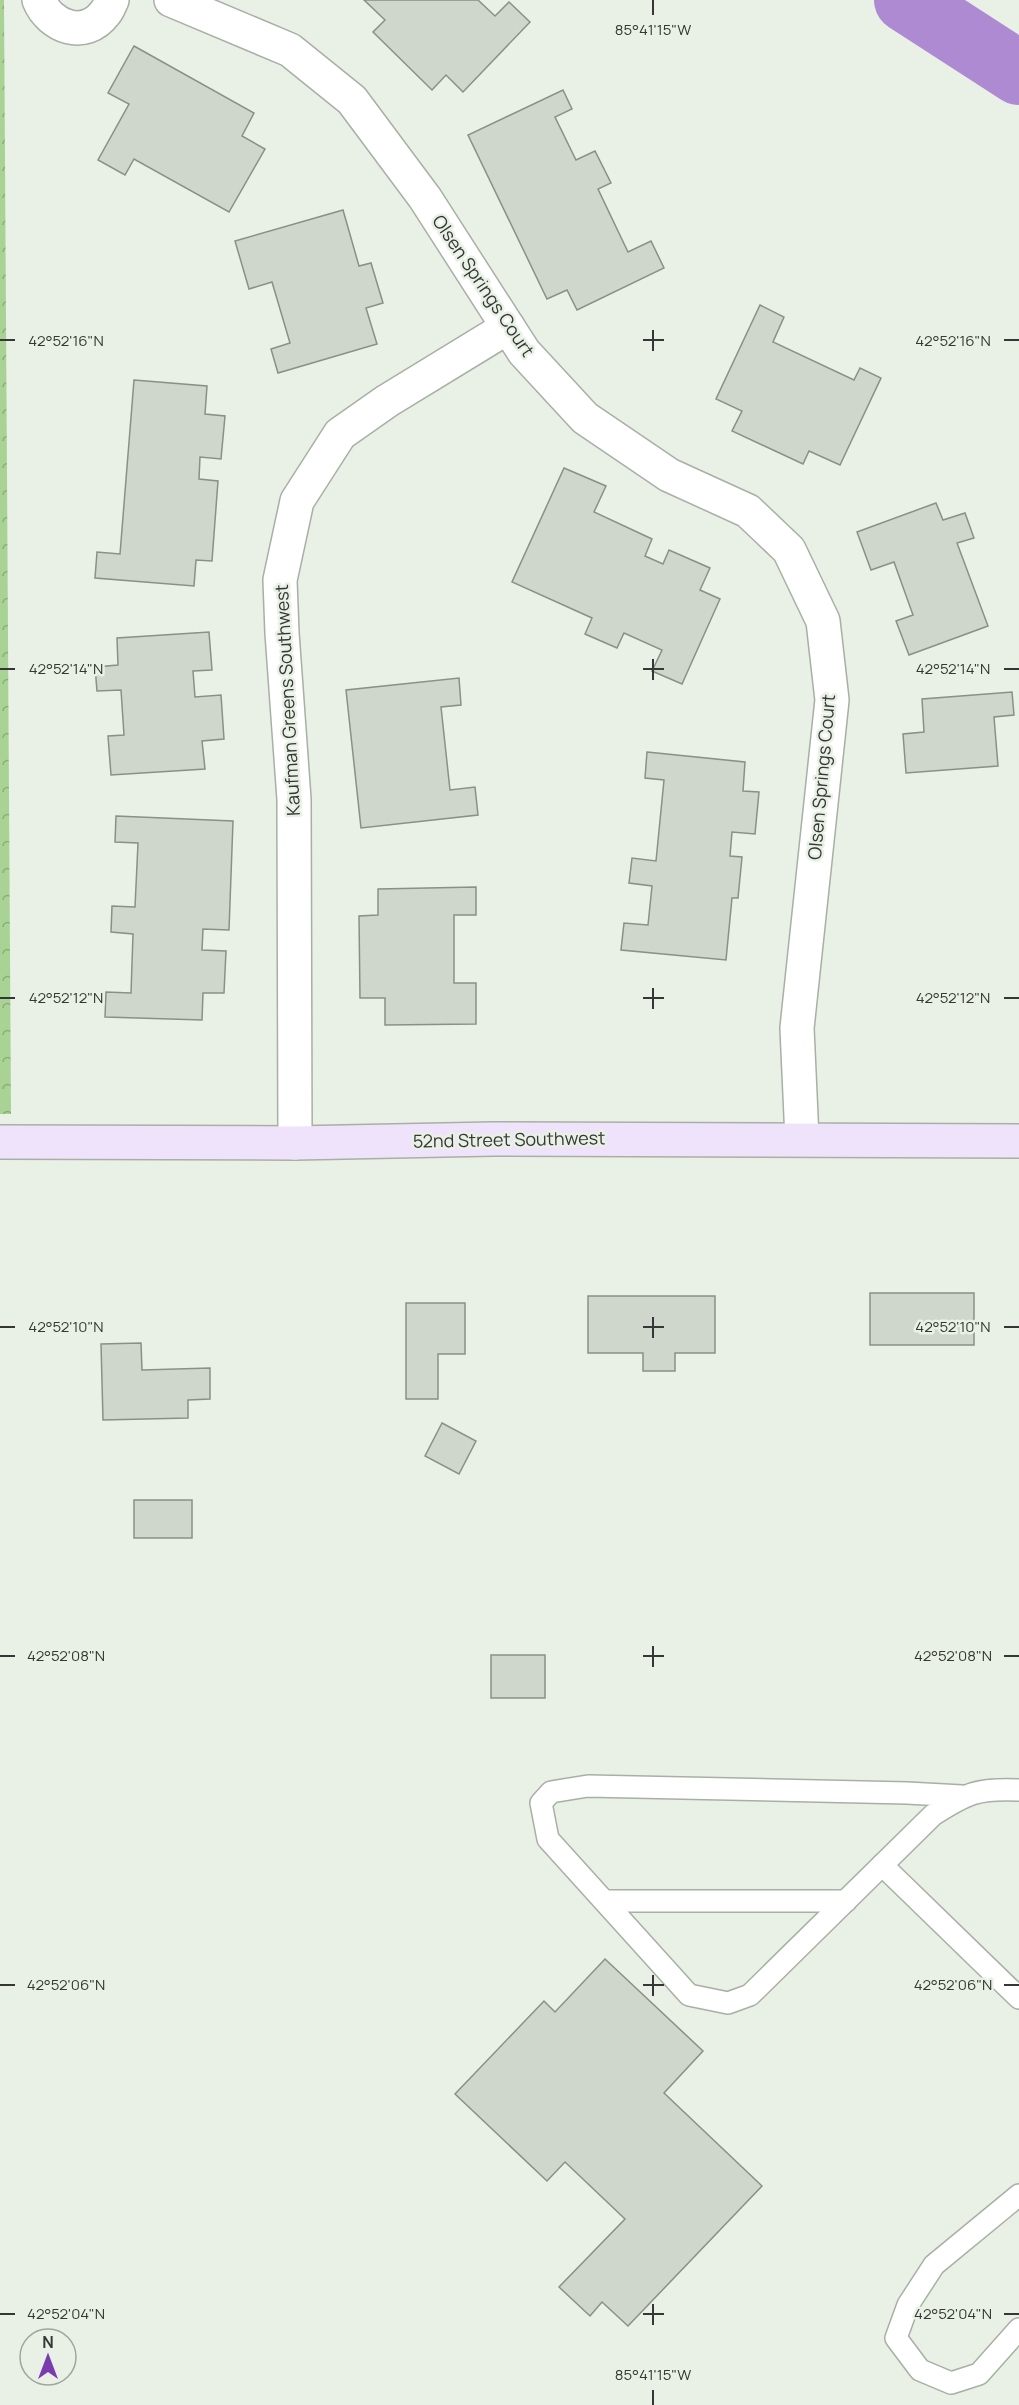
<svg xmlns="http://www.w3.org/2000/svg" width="1019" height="2405" viewBox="0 0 1019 2405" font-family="Manrope,sans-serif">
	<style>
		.park { fill: url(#park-crowns) }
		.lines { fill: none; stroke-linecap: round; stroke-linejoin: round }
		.river { stroke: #ad8ad1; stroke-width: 64 }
		.building { fill: #cfd6cc; stroke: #899086; stroke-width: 1.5 }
		.lane-casing { stroke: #a8b0a5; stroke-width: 24 }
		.street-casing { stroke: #a8b0a5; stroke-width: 36 }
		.secondary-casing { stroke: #a8b0a5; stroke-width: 36 }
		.lane { stroke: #fff; stroke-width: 21 }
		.street { stroke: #fff; stroke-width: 33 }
		.secondary { stroke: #efe3fb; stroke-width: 33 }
		.ticks { fill: none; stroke: #343733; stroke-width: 2 }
		.labels { text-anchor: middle; stroke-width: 5; stroke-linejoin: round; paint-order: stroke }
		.street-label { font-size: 18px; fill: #343733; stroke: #e9f0e5 }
		.ticks-label { font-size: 15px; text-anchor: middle; fill: #343733; stroke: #e9f0e5; stroke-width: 5; stroke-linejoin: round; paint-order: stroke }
	</style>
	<defs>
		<pattern id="park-crowns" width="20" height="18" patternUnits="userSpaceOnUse" patternTransform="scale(1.5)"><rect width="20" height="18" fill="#a8d394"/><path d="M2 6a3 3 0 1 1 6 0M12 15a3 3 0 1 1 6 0" fill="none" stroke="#8aac79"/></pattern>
	</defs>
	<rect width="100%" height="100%" fill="#e9f0e5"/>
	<path class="park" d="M 0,0 L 4,0 L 11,1114 L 0,1114 Z"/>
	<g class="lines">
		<path class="river" d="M 906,0 L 1019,73"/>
	</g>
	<g class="building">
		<path d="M 364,0 L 478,0 L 495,16 L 509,2 L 530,22 L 463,92 L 446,75 L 432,90 L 373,32 L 385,20 Z"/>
		<path d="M 134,46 L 254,113 L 242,136 L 265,149 L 229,212 L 134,159 L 125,175 L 98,160 L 129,104 L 108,93 Z"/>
		<path d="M 563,90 L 572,109 L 555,117 L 576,160 L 595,151 L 611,183 L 598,189 L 628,252 L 651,241 L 664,268 L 577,310 L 567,290 L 547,299 L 468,135 Z"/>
		<path d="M 343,210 L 359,266 L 371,263 L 383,303 L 366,308 L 377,344 L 278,373 L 271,349 L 290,343 L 272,282 L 249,289 L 235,241 Z"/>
		<path d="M 760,305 L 784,317 L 773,342 L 854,380 L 860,368 L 881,378 L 840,465 L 809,451 L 803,464 L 732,431 L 742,411 L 716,399 Z"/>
		<path d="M 134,380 L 207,386 L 205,414 L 225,416 L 221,459 L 200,457 L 199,479 L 218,481 L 212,561 L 196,560 L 194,586 L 95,578 L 97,552 L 120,554 Z"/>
		<path d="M 564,468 L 606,486 L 594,512 L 652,539 L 645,556 L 663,564 L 669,550 L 710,568 L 700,590 L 720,599 L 682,684 L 652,671 L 662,650 L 624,633 L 617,648 L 585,634 L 592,618 L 512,582 Z"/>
		<path d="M 936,503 L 943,520 L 965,513 L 974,538 L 957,543 L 988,626 L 909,655 L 896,621 L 913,615 L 894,562 L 871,570 L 857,532 Z"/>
		<path d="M 209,632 L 212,670 L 193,671 L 195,697 L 221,695 L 224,739 L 202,741 L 205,769 L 111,775 L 108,736 L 124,735 L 121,690 L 97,691 L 95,667 L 118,665 L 117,638 Z"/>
		<path d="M 459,678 L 461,705 L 441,707 L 450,790 L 475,787 L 478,815 L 361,828 L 346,690 Z"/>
		<path d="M 1012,692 L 1014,715 L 994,717 L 998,766 L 906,773 L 903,734 L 924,732 L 922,699 Z"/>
		<path d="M 647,752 L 745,762 L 743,791 L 759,792 L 755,834 L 732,832 L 730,856 L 742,857 L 738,898 L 732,898 L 726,960 L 621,950 L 624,923 L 648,925 L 652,886 L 629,883 L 632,858 L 656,861 L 664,780 L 645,778 Z"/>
		<path d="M 116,816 L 233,821 L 229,930 L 203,929 L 202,950 L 226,951 L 224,993 L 203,993 L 202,1020 L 105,1017 L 106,992 L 131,993 L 133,934 L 111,932 L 112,906 L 135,907 L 138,843 L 115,842 Z"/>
		<path d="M 476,887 L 476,915 L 454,915 L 454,983 L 476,983 L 476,1024 L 385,1025 L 385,998 L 360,998 L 359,916 L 378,915 L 378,889 Z"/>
		<rect x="870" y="1293" width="104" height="52"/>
		<path d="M 588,1296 L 715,1296 L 715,1353 L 675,1353 L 675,1371 L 643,1371 L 643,1353 L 588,1353 Z"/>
		<path d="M 406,1303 L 465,1303 L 465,1354 L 438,1354 L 438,1399 L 406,1399 Z"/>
		<path d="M 141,1343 L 142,1370 L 210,1368 L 210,1399 L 188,1400 L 188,1418 L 103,1420 L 101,1344 Z"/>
		<path d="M 442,1423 L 476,1441 L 459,1474 L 425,1456 Z"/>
		<rect x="134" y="1500" width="58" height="38"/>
		<rect x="491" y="1655" width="54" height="43"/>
		<path d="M 605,1959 L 703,2051 L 664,2093 L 762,2186 L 628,2326 L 602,2302 L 590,2316 L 559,2287 L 625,2219 L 565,2162 L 547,2181 L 455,2094 L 544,2001 L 555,2012 Z"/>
	</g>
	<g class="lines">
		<defs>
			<g id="lane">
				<path d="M 962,1796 L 907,1793 L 588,1786 L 551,1792 L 541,1803 L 548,1839 L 689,1995 L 728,2003 L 750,1995 L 933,1815 C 967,1793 978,1788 1019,1790"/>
				<path d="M 882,1865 L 1019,1998"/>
				<path d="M 605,1901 L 846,1901"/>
				<path d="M 1019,2195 L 934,2265 L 908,2305 L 896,2338 L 920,2370 L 951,2383 L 979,2374 L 1019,2329"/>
			</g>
			<g id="street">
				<path d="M 39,0 C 50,27 85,40 105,13 C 108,10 110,4 112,0"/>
				<path d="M 171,0 L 290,50 L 352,100 L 425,198 L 524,352 L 585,418 L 669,475 L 748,511 L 789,550 L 823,621 L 832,700 L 797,1028 L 802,1139"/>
				<path d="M 295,1143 L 294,799 L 282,633 L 280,580 L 297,501 L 340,434 L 387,401 L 508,327"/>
			</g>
			<path id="secondary" d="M 0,1142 L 295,1143 L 493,1139 L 1019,1141"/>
		</defs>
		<use href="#lane" class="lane-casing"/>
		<use href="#street" class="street-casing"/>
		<use href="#secondary" class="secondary-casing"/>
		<use href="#lane" class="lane"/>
		<use href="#street" class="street"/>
		<use href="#secondary" class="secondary"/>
	</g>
	<path class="ticks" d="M 653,0 L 653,15M 653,330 L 653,351M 0,340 L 15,340M 643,340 L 664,340M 1004,340 L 1019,340M 653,659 L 653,680M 0,669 L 15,669M 643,669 L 664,669M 1004,669 L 1019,669M 653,988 L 653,1009M 0,998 L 15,998M 643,998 L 664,998M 1004,998 L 1019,998M 653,1317 L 653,1338M 0,1327 L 15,1327M 643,1327 L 664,1327M 1004,1327 L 1019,1327M 653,1646 L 653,1667M 0,1656 L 15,1656M 643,1656 L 664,1656M 1004,1656 L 1019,1656M 653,1975 L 653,1996M 0,1985 L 15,1985M 643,1985 L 664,1985M 1004,1985 L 1019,1985M 653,2304 L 653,2325M 0,2314 L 15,2314M 643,2314 L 664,2314M 1004,2314 L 1019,2314M 653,2390 L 653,2405"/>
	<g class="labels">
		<g class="street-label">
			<text transform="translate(483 286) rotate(56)" y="6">Olsen Springs Court</text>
			<text transform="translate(288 700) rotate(-93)" y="6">Kaufman Greens Southwest</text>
			<text transform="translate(822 777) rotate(-85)" y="6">Olsen Springs Court</text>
			<text transform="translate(509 1140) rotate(-1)" y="6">52nd Street Southwest</text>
		</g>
	</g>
	<g class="ticks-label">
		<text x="653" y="35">85°41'15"W</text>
		<text x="66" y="346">42°52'16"N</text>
		<text x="953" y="346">42°52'16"N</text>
		<text x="66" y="674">42°52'14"N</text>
		<text x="953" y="674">42°52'14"N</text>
		<text x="66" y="1003">42°52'12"N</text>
		<text x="953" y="1003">42°52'12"N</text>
		<text x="66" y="1332">42°52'10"N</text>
		<text x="953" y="1332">42°52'10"N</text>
		<text x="66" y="1661">42°52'08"N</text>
		<text x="953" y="1661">42°52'08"N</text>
		<text x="66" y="1990">42°52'06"N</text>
		<text x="953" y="1990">42°52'06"N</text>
		<text x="66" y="2319">42°52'04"N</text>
		<text x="953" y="2319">42°52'04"N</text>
		<text x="653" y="2380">85°41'15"W</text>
	</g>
	<g transform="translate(48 2357)"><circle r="28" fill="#e9f0e5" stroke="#a1a69e" stroke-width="1.5"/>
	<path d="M0-4.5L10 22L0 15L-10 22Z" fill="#7b3aae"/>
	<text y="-9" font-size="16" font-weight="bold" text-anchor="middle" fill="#343733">N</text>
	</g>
</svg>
